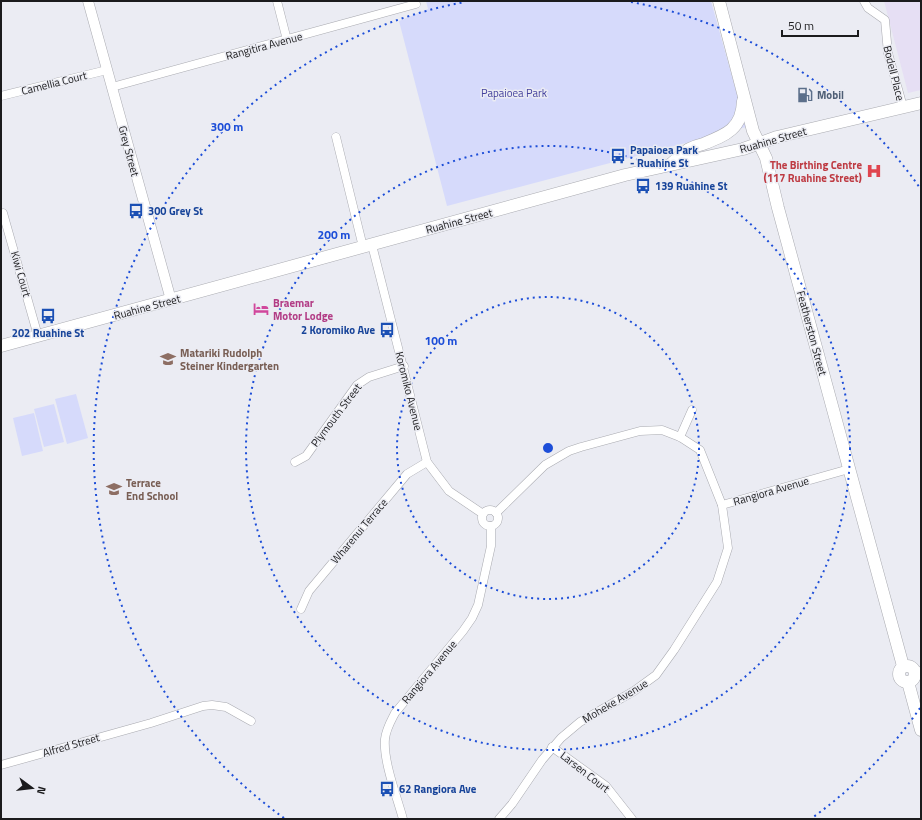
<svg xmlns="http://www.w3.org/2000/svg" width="922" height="820" viewBox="0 0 922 820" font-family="'Titillium Web',sans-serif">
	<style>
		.medical { fill: #e6dff4 }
		.green { fill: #d6dafb }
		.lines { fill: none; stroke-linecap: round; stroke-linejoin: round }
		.minor-casing { stroke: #aaabb1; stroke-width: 9 }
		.tertiary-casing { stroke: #aaabb1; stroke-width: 11 }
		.secondary-casing { stroke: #aaabb1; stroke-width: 13 }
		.minor { stroke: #fff; stroke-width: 8 }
		.tertiary { stroke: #fff; stroke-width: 10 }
		.secondary { stroke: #fff; stroke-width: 12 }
		.ring { fill: none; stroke: #1d4ed8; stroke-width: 2; stroke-dasharray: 2 4 }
		.labels { text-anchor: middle; stroke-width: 3; stroke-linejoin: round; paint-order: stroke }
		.street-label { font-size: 11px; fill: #1b1b1d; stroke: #ebecf3 }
		.park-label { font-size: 11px; fill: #46439e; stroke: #ebecf3 }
		.service-label { font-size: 11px; font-weight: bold; fill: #4e5e75; stroke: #ebecf3; text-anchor: start }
		.transit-label { font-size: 11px; font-weight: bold; fill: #164399; stroke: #ebecf3; text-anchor: start }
		.health-label { font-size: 11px; font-weight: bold; fill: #be3a42; stroke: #ebecf3; text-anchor: end }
		.hotel-label { font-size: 11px; font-weight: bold; fill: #b23c85; stroke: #ebecf3; text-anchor: start }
		.education-label { font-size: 11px; font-weight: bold; fill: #785e54; stroke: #ebecf3; text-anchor: start }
		.centre { fill: #1d4ed8; stroke: #ebecf3; stroke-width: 2 }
		.ring-label { font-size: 12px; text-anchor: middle; font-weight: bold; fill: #1d4ed8; stroke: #ebecf3; stroke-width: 3; stroke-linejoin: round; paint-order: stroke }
	</style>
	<rect width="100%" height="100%" fill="#ebecf3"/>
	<path class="medical" d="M 884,1 L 921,1 L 921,90 L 908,93 Z"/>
	<g class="green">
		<path d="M 426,1 L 711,1 L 746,127 L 447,206 L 399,21 L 428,9 Z"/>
		<path d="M 76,394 L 88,438 L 67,444 L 55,399 Z"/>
		<path d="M 54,404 L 64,442 L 44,447 L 34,409 Z"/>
		<path d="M 34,413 L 43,451 L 22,456 L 13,418 Z"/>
	</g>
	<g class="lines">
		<defs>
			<g id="minor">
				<path d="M 277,1 L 287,40"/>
				<path d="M 864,1 L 868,8 L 885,20 L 888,53 L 903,107"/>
				<path d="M 112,87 L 416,4"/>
				<path d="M 1,96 L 107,70"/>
				<path d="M 336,137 L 363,247"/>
				<path d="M 3,213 L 38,336"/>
				<path d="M 372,245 L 427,462 L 449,491 L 483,514"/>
				<path d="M 680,437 L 692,410"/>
				<path d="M 295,462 L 306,456 L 357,385 L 369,377 L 404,366"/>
				<path d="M 722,505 L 849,469"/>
				<circle cx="490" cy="518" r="8"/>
				<path d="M 496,513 L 545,465 L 569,451 L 581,447 L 640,431 L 662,430 L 680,437 L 700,450 L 722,505 L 728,548 L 717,582 L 674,650 L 656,675 L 634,691 L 580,722 L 561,738 L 542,760 L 512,804 L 499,819"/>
				<path d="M 301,609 L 309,591 L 407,474 L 427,462"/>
				<path d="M 915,672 L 921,671"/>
				<path d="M 552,747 L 606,786 L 632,819"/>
				<path d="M 1,765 L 151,723 L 203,706 L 212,705 L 226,707 L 251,721"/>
				<path d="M 403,819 C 397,797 383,761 385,739 C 386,729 391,721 395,713 L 463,631 L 472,618 L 478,605 L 491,546 L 491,526"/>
			</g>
			<path id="tertiary" d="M 88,1 L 171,300"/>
			<g id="secondary">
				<path d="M 719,1 L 753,131 L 766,158 L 778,208 L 903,666"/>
				<path d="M 671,164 C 677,159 683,153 689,149 C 693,147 699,145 703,144 C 726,135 742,129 743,101"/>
				<path d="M 1,346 L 625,175 L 743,149 L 777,137 L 921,103"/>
				<circle cx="907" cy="674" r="8"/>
				<path d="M 908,682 L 921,730"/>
			</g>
		</defs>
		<use href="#minor" class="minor-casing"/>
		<use href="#tertiary" class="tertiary-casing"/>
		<use href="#secondary" class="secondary-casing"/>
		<use href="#minor" class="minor"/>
		<use href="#tertiary" class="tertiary"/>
		<use href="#secondary" class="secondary"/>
	</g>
	<g class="ring">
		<circle cx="548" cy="448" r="151"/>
		<circle cx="548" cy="448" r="302"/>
		<path d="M920 708A454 454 0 0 1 812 818M284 818A454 454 0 0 1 465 2M631 2A454 454 0 0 1 920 188"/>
	</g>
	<defs>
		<symbol id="fuel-bare" viewBox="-9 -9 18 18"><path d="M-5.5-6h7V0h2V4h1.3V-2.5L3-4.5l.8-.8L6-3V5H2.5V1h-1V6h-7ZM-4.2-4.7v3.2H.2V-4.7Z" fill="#5c6f8a" stroke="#ebecf3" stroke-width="2.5" paint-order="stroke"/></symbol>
		<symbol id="bus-bare" viewBox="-9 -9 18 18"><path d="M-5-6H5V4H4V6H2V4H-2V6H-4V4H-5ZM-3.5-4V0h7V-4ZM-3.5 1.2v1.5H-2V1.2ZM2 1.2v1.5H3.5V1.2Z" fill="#1a4fb4" stroke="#ebecf3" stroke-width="2.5" paint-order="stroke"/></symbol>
		<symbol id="hospital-bare" viewBox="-9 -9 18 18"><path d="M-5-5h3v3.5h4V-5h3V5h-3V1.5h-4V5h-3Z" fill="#e0444e" stroke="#ebecf3" stroke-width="2.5" paint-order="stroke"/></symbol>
		<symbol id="hotel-bare" viewBox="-9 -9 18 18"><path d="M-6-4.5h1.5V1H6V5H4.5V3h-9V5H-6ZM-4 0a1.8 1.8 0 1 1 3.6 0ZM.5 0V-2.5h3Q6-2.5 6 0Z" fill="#d1479c" stroke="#ebecf3" stroke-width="2.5" paint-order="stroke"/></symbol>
		<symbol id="school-bare" viewBox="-9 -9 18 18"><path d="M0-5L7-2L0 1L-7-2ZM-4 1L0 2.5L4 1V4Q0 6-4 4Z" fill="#8d6e63" stroke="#ebecf3" stroke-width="2.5" paint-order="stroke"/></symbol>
	</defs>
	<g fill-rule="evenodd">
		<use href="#fuel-bare" x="794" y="84" width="22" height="22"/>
		<use href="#bus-bare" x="607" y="145" width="22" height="22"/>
		<use href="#hospital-bare" x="863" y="160" width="22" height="22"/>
		<use href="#bus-bare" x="632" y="175" width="22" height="22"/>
		<use href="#bus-bare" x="125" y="200" width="22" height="22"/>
		<use href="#hotel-bare" x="250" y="298" width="22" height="22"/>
		<use href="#bus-bare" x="37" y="305" width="22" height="22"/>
		<use href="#bus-bare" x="376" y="319" width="22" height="22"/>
		<use href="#school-bare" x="157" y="348" width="22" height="22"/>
		<use href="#school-bare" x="103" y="478" width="22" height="22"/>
		<use href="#bus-bare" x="376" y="778" width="22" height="22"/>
	</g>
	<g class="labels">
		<g class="street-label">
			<text transform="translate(264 46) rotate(-15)" y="4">Rangitira Avenue</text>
			<text transform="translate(894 73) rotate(76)" y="4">Bodell Place</text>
			<text transform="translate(54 83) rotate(-14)" y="4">Camellia Court</text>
			<text transform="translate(773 140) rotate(-16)" y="4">Ruahine Street</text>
			<text transform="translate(129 151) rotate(75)" y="4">Grey Street</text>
			<text transform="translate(459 221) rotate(-15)" y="4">Ruahine Street</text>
			<text transform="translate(21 274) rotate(74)" y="4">Kiwi Court</text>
			<text transform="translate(147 307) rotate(-15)" y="4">Ruahine Street</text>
			<text transform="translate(812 333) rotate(75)" y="4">Featherston Street</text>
			<text transform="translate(409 391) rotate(76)" y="4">Koromiko Avenue</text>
			<text transform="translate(336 415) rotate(-53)" y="4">Plymouth Street</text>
			<text transform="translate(771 491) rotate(-16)" y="4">Rangiora Avenue</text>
			<text transform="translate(359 531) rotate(-50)" y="4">Wharenui Terrace</text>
			<text transform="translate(429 672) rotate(-50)" y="4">Rangiora Avenue</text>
			<text transform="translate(615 701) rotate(-31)" y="4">Moheke Avenue</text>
			<text transform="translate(71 745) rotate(-16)" y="4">Alfred Street</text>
			<text transform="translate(585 772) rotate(38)" y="4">Larsen Court</text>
		</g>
		<g class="park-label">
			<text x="514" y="97">Papaioea Park</text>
		</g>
		<g class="service-label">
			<text x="817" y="99">Mobil</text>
		</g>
		<g class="transit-label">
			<text x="630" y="154">Papaioea Park<tspan x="630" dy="13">- Ruahine St</tspan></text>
			<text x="655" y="190">139 Ruahine St</text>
			<text x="148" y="215">300 Grey St</text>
			<text x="375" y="334" text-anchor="end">2 Koromiko Ave</text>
			<text x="48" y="337" text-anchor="middle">202 Ruahine St</text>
			<text x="399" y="793">62 Rangiora Ave</text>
		</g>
		<g class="health-label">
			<text x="862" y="169">The Birthing Centre<tspan x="862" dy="13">(117 Ruahine Street)</tspan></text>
		</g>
		<g class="hotel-label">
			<text x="273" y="307">Braemar<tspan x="273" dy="13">Motor Lodge</tspan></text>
		</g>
		<g class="education-label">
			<text x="180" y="357">Matariki Rudolph<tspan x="180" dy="13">Steiner Kindergarten</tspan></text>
			<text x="126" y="487">Terrace<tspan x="126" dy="13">End School</tspan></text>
		</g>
	</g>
	<circle cx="548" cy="448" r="6" class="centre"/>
	<g class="ring-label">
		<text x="227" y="131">300 m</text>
		<text x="334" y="239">200 m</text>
		<text x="441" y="345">100 m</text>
	</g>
	<rect width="922" height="820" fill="none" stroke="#1b1b1d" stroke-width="4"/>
	<g transform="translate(32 788) rotate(105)" stroke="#ebecf3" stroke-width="3" paint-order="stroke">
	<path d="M0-3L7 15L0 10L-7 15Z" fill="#1b1b1d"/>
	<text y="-6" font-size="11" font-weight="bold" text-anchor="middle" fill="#1b1b1d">N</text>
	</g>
	<path d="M782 30v6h76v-6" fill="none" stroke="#1b1b1d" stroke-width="2"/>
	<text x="788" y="30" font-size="12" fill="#1b1b1d" stroke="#ebecf3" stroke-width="3" paint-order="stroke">50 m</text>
</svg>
